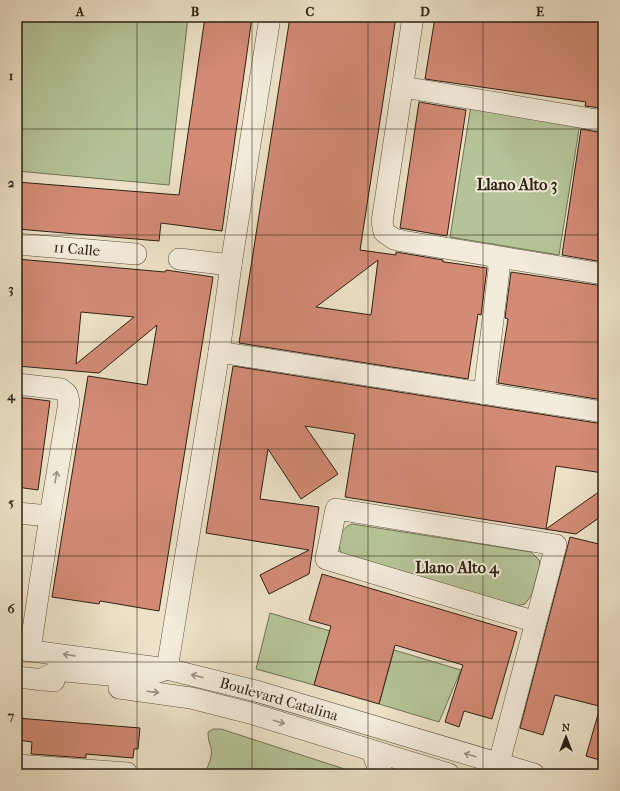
<svg xmlns="http://www.w3.org/2000/svg" width="620" height="791" viewBox="0 0 620 791" font-family="'IM FELL French Canon',serif">
	<style>
		.green { fill: #b5c498; stroke: #717255 }
		.building { fill: #d38b76; stroke: #2d2112; fill-rule: evenodd }
		.lines { fill: none; stroke-linecap: round; stroke-linejoin: round }
		.minor-casing { stroke: #5d5140; stroke-width: 22 }
		.minor { stroke: #f3ecdb; stroke-width: 21 }
		.oneway { stroke: #9a9181 }
		.grid { fill: none; stroke: #2d2112; stroke-width: 1; stroke-opacity: 0.55 }
		.labels { text-anchor: middle; stroke-width: 4; stroke-linejoin: round; paint-order: stroke }
		.street-label { font-size: 15px; fill: #2d2112; stroke: #f3ecdb }
		.neighbourhood-label { font-size: 16px; font-weight: bold; fill: #2d2112; stroke: #f3ecdb }
		.neatline { fill: none; stroke: #2d2112; stroke-width: 1.5 }
		.grid-label { font-size: 13px; text-anchor: middle; font-weight: bold; fill: #2d2112 }
	</style>
	<rect width="100%" height="100%" fill="#ede2c8"/>
	<filter id="stains"><feTurbulence type="fractalNoise" baseFrequency=".005" numOctaves="4"/><feColorMatrix values="0 0 0 0 .2 0 0 0 0 .09 0 0 0 0 .02 0 0 0 .5 -.17"/></filter>
	<radialGradient id="worn" r=".72"><stop offset=".6" stop-color="#630" stop-opacity="0"/><stop offset="1" stop-color="#630" stop-opacity=".3"/></radialGradient>
	<g class="green">
		<path d="M 17,17 L 188,17 L 169,185 L 17,171 Z"/>
		<path d="M 471,105 L 580,123 L 559,255 L 450,237 Z"/>
		<path d="M 352,524 L 531,552 L 539,560 L 540,564 L 532,594 L 525,604 L 516,606 L 341,553 C 337,542 340,528 352,524 Z"/>
		<path d="M 270,613 L 330,631 L 314,685 L 256,669 Z"/>
		<path d="M 394,650 L 461,670 L 439,722 L 379,704 Z"/>
		<path d="M 213,729 L 221,729 L 360,774 L 204,774 C 208,767 213,756 211,748 C 209,742 208,739 208,732 Z"/>
	</g>
	<g class="building">
		<path d="M 205,17 L 252,17 L 222,231 L 161,223 L 159,241 L 17,229 L 17,182 L 179,195 Z"/>
		<path d="M 290,17 L 396,17 L 360,250 L 396,255 L 396,252 L 443,260 L 443,262 L 445,262 L 487,268 L 481,315 L 478,314 L 468,379 L 239,343 ZM 378,260 L 371,315 L 316,307 Z"/>
		<path d="M 435,17 L 603,17 L 603,95 L 601,108 L 585,106 L 586,102 L 425,79 Z"/>
		<path d="M 419,102 L 466,110 L 447,236 L 400,228 Z"/>
		<path d="M 581,129 L 603,133 L 603,262 L 562,255 Z"/>
		<path d="M 17,259 L 165,272 L 166,270 L 213,277 L 159,611 L 100,601 L 99,604 L 52,597 L 88,376 L 147,385 L 157,325 L 99,373 L 17,366 ZM 81,312 L 134,317 L 76,364 Z"/>
		<path d="M 511,272 L 603,286 L 603,400 L 498,383 L 508,319 L 505,318 Z"/>
		<path d="M 233,366 L 603,424 L 603,473 L 556,466 L 546,529 L 603,489 L 603,515 L 576,534 L 345,497 L 355,434 L 305,426 L 338,474 L 301,499 L 268,449 L 260,499 L 319,507 L 309,574 L 269,594 L 260,575 L 309,550 L 206,533 Z"/>
		<path d="M 17,397 L 50,401 L 38,490 L 17,487 Z"/>
		<path d="M 570,537 L 603,545 L 603,707 L 555,695 L 543,735 L 520,728 Z"/>
		<path d="M 322,574 L 517,632 L 492,719 L 464,711 L 459,727 L 445,722 L 463,665 L 395,645 L 379,704 L 314,685 L 331,626 L 309,620 Z"/>
		<path d="M 599,711 L 603,712 L 603,761 L 586,756 Z"/>
		<path d="M 17,718 L 140,728 L 138,749 L 134,749 L 133,758 L 86,754 L 86,758 L 31,754 L 32,742 L 17,740 Z"/>
	</g>
	<g class="lines">
		<defs>
			<g id="minor">
				<path d="M 413,17 L 382,222 L 384,232 L 394,239 L 402,241 L 603,274"/>
				<path d="M 403,87 L 603,121"/>
				<path d="M 17,244 L 136,254"/>
				<path d="M 179,259 L 231,265"/>
				<path d="M 219,352 L 603,412"/>
				<path d="M 17,384 L 61,389 L 67,394 L 69,402 L 50,516 L 30,650"/>
				<path d="M 484,394 L 499,270 L 498,260 L 490,255"/>
				<path d="M 17,513 L 50,516"/>
				<path d="M 17,649 L 167,669 L 256,691 L 534,774"/>
				<path d="M 17,677 L 54,681"/>
				<path d="M 40,680 L 54,673 L 65,671 L 140,678 L 167,669 L 219,352 L 231,265 L 270,17"/>
				<path d="M 119,688 L 191,698 L 250,713 L 449,774"/>
				<path d="M 372,751 L 377,765 L 383,774"/>
				<path d="M 499,763 L 556,545 L 336,509 L 326,559 L 536,622"/>
				<path d="M 17,765 L 127,773"/>
			</g>
		</defs>
		<use href="#minor" class="minor-casing"/>
		<use href="#minor" class="minor"/>
	</g>
	<defs><path id="oneway-shaft" d="M-6 0H5M1.5-3L5.5 0L1.5 3" fill="none" stroke-width="1.6" stroke-linecap="round" stroke-linejoin="round"/></defs>
	<g class="oneway">
		<use href="#oneway-shaft" transform="translate(56 477) rotate(-80)"/>
		<use href="#oneway-shaft" transform="translate(69 655) rotate(-172)"/>
		<use href="#oneway-shaft" transform="translate(197 676) rotate(-166)"/>
		<use href="#oneway-shaft" transform="translate(153 692) rotate(7)"/>
		<use href="#oneway-shaft" transform="translate(279 722) rotate(17)"/>
		<use href="#oneway-shaft" transform="translate(470 755) rotate(-163)"/>
	</g>
	<path class="grid" d="M 137,17 L 137,774M 252,17 L 252,774M 368,17 L 368,774M 483,17 L 483,774M 17,129 L 603,129M 17,235 L 603,235M 17,342 L 603,342M 17,449 L 603,449M 17,556 L 603,556M 17,662 L 603,662"/>
	<g class="labels">
		<g class="street-label">
			<text transform="translate(77 249) rotate(5)" y="5">11 Calle</text>
			<text transform="translate(279 699) rotate(16)" y="5">Boulevard Catalina</text>
		</g>
		<g class="neighbourhood-label">
			<text x="517" y="190">Llano Alto 3</text>
			<text x="457" y="573">Llano Alto 4</text>
		</g>
	</g>
	<rect width="620" height="791" fill="none" stroke="#ede2c8" stroke-width="44"/>
	<g transform="translate(566 737)" stroke="#f3ecdb" stroke-width="3" paint-order="stroke">
	<path d="M0-3L7 15L0 10L-7 15Z" fill="#2d2112"/>
	<text y="-6" font-size="11" font-weight="bold" text-anchor="middle" fill="#2d2112">N</text>
	</g>
	<rect x="22" y="22" width="576" height="747" class="neatline"/>
	<g class="grid-label">
		<text x="80" y="16">A</text>
		<text x="195" y="16">B</text>
		<text x="310" y="16">C</text>
		<text x="425" y="16">D</text>
		<text x="540" y="16">E</text>
		<text x="11" y="80">1</text>
		<text x="11" y="187">2</text>
		<text x="11" y="293">3</text>
		<text x="11" y="400">4</text>
		<text x="11" y="507">5</text>
		<text x="11" y="613">6</text>
		<text x="11" y="720">7</text>
	</g>
	<rect width="100%" height="100%" filter="url(#stains)"/>
	<rect width="100%" height="100%" fill="url(#worn)"/>
</svg>
